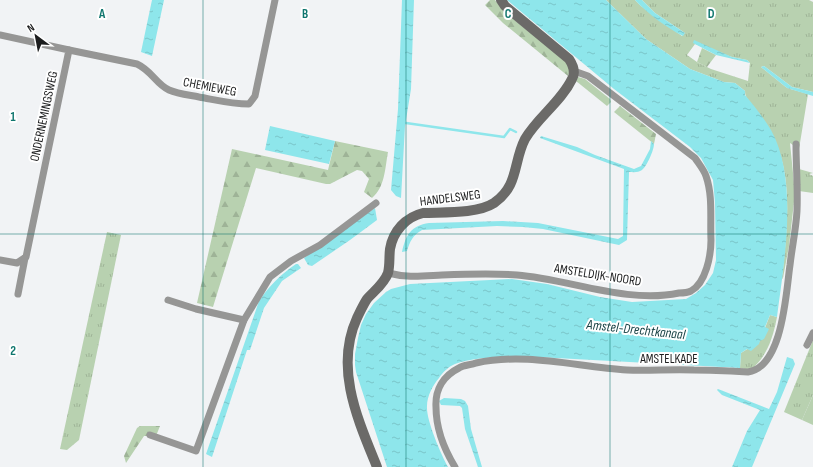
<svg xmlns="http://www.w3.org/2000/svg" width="813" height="467" viewBox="0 0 813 467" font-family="'Sofia Sans Condensed',sans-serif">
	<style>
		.grass { fill: url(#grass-tufts); fill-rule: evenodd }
		.forest { fill: url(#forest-firs) }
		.garden { fill: #b8d1b0 }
		.water { fill: url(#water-ripples) }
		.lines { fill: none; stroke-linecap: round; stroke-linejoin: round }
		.stream { stroke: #8ee6eb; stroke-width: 2.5 }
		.street { stroke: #969695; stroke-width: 7 }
		.secondary { stroke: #6b6a68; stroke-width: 10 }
		.grid { fill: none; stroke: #0f766e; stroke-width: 1; stroke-opacity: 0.55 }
		.labels { text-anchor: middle; stroke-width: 4; stroke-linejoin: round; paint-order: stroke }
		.street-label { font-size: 13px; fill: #1c1d1e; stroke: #fff }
		.water-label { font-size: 14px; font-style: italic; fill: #194245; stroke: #fff }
		.grid-label { font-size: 13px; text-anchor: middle; font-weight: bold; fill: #0f766e; stroke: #fff; stroke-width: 4; stroke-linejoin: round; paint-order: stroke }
	</style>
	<defs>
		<pattern id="grass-tufts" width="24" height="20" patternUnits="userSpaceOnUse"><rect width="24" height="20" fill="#b8d1b0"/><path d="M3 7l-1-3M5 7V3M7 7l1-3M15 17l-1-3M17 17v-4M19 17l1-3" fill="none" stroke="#9eb397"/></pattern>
		<pattern id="forest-firs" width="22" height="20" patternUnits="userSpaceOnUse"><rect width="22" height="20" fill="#b8d1b0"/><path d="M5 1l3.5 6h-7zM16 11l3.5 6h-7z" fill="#9eb397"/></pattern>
		<pattern id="water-ripples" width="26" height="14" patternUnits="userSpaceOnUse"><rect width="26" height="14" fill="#8ee6eb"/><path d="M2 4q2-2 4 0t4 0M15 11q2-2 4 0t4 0" fill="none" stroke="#7ac5c9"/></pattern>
	</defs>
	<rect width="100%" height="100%" fill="#f1f3f5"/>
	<g class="grass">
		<path d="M 606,0 L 635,0 L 641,6 L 682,36 L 685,33 L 655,13 L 642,0 L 809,0 L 813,2 L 813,92 L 792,87 L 764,66 L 761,67 L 787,88 L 808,94 L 799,149 L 790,143 L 795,193 L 789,246 L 783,278 L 782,279 C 786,240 793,185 778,149 C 772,135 760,116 751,104 C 748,99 745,97 745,91 L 735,83 L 724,82 L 690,69 L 646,39 ZM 695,44 L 732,57 L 747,60 L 750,63 L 748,81 L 711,69 L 697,62 L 687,55 Z"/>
		<path d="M 799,169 L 813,173 L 809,174 L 813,176 L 813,193 L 799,191 Z"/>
		<path d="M 107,232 L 121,235 L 79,440 L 67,450 L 60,449 Z"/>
		<path d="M 770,315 L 777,317 C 773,338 767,357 750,370 L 740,368 L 741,353 L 760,341 Z"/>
		<path d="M 813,340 L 813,395 L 802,420 L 784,412 Z"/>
	</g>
	<g class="forest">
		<path d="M 490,0 L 495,0 L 507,14 L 567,62 L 570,69 L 568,76 L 503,23 L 485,5 Z"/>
		<path d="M 702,48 L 716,55 L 707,67 L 697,62 Z"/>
		<path d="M 578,77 L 585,79 L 610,99 L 611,102 L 607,106 L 576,81 Z"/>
		<path d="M 620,106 L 656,134 L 654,144 L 614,112 Z"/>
		<path d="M 335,141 L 388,152 C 385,168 385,187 372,198 L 364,192 L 369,179 L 362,171 L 357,170 L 330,184 L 326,184 L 256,168 L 213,307 L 197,303 L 232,149 L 328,170 Z"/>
		<path d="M 140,426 L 160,426 L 156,436 L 144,436 L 126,463 L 124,456 L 137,428 Z"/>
	</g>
	<path class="garden" d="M 813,395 L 813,425 L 802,420 Z"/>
	<g class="water">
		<path d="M 152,0 L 164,0 L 152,56 L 141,52 Z"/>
		<path d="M 402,0 L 414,0 L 411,89 L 405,126 L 401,198 L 396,196 L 391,190 L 398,109 Z"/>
		<path d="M 507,0 L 606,0 L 646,39 L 690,69 L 724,82 L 735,83 L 745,91 L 745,95 C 754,106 764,118 771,130 C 799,180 784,263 777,317 L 770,315 L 765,327 L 769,329 L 764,339 L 760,341 L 759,344 L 751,351 L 747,349 L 741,353 L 740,368 L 519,356 C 500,357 473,357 455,364 C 448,367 443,372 439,378 C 433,385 427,396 427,406 C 426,420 441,454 448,467 L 387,467 L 356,372 L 355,365 L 355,354 L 358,338 L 361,325 L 366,314 L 374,303 L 386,292 L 391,289 L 410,284 L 512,279 L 547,284 L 600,297 L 632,302 L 686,299 L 696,293 L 705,285 L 713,273 L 716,260 L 715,203 L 713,180 L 701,158 L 690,147 L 614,89 Z"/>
		<path d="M 635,0 L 642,0 L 655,13 L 685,33 L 683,36 C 667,28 647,13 635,0 Z"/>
		<path d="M 694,40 L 732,57 L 747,60 L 750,63 L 716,55 L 693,43 Z"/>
		<path d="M 764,66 L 792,87 L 813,92 L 813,96 L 787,88 L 761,67 Z"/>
		<path d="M 270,126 L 335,141 L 329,164 L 265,150 Z"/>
		<path d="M 541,136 L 577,147 L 595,155 L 634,169 L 641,166 L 650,149 L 651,141 L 654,144 C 654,150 647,166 642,170 C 638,173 633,172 629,172 L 627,240 L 619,245 L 543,229 L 523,227 L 497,226 L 422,230 C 413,235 410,241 407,251 L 402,252 C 406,234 411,226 429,223 L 503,221 L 538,223 L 618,239 L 623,236 L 624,169 L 540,138 Z"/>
		<path d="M 375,208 L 377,220 L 350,240 L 312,266 L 308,265 L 304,258 Z"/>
		<path d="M 296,264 L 298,264 L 301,268 L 282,281 L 264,308 L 250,350 L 247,350 L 212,457 L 206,454 L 259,301 C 270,285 280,275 296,264 Z"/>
		<path d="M 787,357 L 793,359 L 795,364 L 752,467 L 732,467 L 747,431 L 760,410 L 722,395 L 717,390 L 718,389 L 769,409 L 777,392 Z"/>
		<path d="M 444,398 L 461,399 L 465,401 L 468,406 L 471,429 L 482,467 L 478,467 L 465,429 L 462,408 L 460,406 L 441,405 L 439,401 Z"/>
	</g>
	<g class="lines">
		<path class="stream" d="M 406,123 L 504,137 L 510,129 L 516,132"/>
		<g class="street">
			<path d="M 0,35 L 69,50 L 26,257 L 17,263 L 0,260"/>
			<path d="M 69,50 L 137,64 C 152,71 156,84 169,90 C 178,94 189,95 199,97 C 216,100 232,104 249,104 L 255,96 L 275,0"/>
			<path d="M 388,273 C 407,278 422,276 442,275 C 467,274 492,273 517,275 C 569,279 626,304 679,293 C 682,293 687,293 691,291 C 706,283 711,255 711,240 C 710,219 713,196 706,176 C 704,170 699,164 695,158 L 588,76 L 574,71"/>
			<path d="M 18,294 L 25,258"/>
			<path d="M 168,300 L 196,309 L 244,320"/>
			<path d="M 807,345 L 813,333"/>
			<path d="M 150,435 L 196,451 L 244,320 L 270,277 L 291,261 L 320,245 L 376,203"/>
			<path d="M 455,467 C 444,449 436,429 436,407 C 435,390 443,376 459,368 C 463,365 471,365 476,363 C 526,352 577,367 627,370 C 649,371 671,369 694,370 C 712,370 730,371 748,372 C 783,367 786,292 790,265 C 792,247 796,229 797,211 C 798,188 796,166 796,144"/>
		</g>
		<path class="secondary" d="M 377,467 C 358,420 334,368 357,318 C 360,312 363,305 367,299 C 374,291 384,284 388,273 C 390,265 389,257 390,249 C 393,231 406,217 423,213 C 444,212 477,214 494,203 C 519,186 513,162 525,139 C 538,117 561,102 572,79 C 576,72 573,65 569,59 L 505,6 L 501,0"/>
	</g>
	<path class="grid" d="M 203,0 L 203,467M 406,0 L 406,467M 610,0 L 610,467M 0,234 L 813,234"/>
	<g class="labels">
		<g class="street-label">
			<text transform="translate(210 86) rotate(11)" y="5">CHEMIEWEG</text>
			<text transform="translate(43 116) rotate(-78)" y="5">ONDERNEMINGSWEG</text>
			<text transform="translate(450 197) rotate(-7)" y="5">HANDELSWEG</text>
			<text transform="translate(598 274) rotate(9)" y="5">AMSTELDIJK-NOORD</text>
			<text x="669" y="363">AMSTELKADE</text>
		</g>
		<g class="water-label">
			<text transform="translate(636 329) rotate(6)" y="5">Amstel-Drechtkanaal</text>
		</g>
	</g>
	<g class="grid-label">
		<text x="102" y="18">A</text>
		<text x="305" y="18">B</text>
		<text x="508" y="18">C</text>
		<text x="711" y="18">D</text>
		<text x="13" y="121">1</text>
		<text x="13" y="355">2</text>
	</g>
	<g transform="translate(36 36) rotate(328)" stroke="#ffffff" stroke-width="3" paint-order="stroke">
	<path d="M0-3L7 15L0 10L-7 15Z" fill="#1c1d1e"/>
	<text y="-6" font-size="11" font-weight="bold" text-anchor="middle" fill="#1c1d1e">N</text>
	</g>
</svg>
